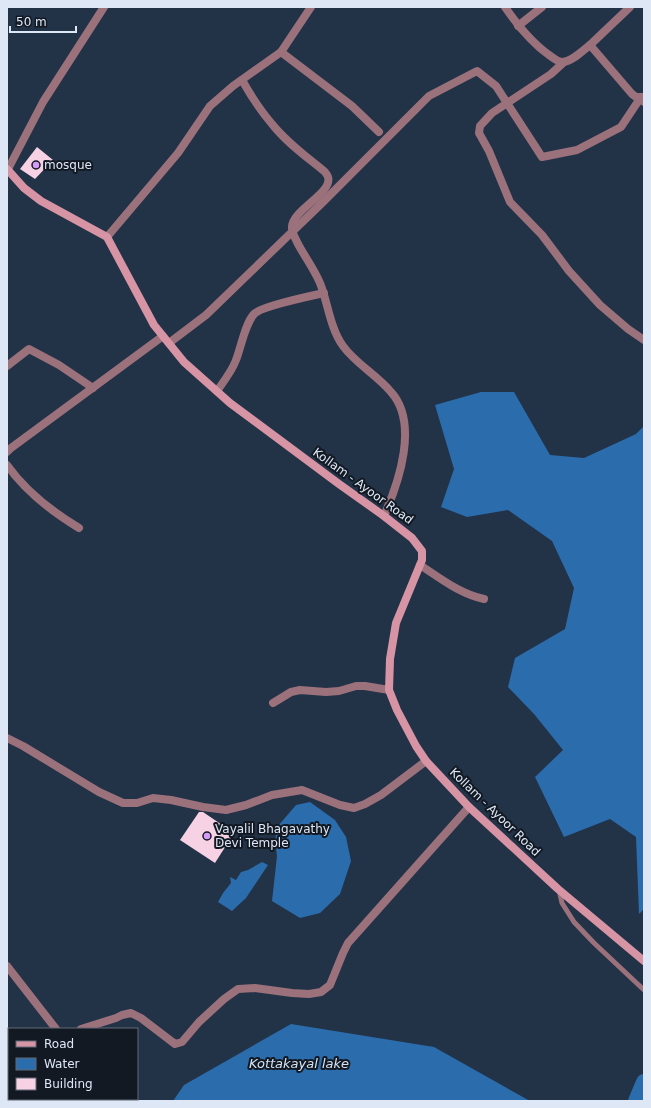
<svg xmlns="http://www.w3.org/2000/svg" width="651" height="1108" viewBox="0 0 651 1108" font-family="'DejaVu Sans',sans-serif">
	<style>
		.water { fill: #2b6cac }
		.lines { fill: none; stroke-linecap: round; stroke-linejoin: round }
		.river { stroke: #2b6cac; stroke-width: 16 }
		.building { fill: #f7d2e5 }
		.service { stroke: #9b717b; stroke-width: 5 }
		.minor { stroke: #9b717b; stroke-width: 8 }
		.secondary { stroke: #d694a4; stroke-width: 8 }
		.poi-dot { fill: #d69bfa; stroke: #121923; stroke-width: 1.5 }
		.labels { text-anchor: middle; stroke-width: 4; stroke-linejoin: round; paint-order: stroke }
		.poi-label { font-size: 12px; fill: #dde7f6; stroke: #121923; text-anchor: start }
		.street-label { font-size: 12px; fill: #dde7f6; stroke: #121923 }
		.water-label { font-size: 13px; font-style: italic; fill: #d4e4f6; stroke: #121923 }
	</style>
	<rect width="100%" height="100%" fill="#223247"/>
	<g class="water">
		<path d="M 481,392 L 514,392 L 550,455 L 584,458 L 636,434 L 644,426 L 644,909 L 639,914 L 636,837 L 610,819 L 564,837 L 535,777 L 563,750 L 534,714 L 508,687 L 515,658 L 565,629 L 574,588 L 552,541 L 508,510 L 467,517 L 441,507 L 454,469 L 435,405 Z"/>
		<path d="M 310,802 L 335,820 L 346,837 L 351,861 L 340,894 L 320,913 L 300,918 L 272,901 L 277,856 L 275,840 L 278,826 L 296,805 Z"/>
		<path d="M 262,862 L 268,865 L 246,898 L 232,911 L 218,902 L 223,893 L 231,883 L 230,877 L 236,880 L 241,872 L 248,870 Z"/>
		<path d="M 291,1024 L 434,1047 L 530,1101 L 173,1101 L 184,1085 Z"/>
	</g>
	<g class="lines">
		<path class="river" d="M 636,1101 L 644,1082"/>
	</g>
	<g class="building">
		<path d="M 37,147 L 53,160 L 35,179 L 20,169 Z"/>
		<path d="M 199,812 L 203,812 L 234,833 L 215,863 L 180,840 Z"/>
	</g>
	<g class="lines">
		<path class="service" d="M 559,890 L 562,903 L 574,922 L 594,943 L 644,990"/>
		<g class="minor">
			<path d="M 505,7 C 518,26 531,42 549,55 C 554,58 557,62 563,62 C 573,61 582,51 590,45 L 632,94 L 636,97 L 644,97"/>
			<path d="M 518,26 L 542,7"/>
			<path d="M 590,45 L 630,7"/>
			<path d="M 281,52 L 352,106 L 379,132"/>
			<path d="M 564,62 L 551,74 L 492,113 L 480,126 L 479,133 L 489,151 L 510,202 L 542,235 L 569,271 L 600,305 L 628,329 L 644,340"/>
			<path d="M 242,80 C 251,96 260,110 272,124 C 287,143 307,157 325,172 C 326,174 328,175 328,177 C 333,193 292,210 292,227 C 291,232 296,239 298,244 C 305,257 314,269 320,283 C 328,303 330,328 343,346 C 356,364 377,375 391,392 C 419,423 399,482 384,516"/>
			<path d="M 7,171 L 43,102 L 104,7"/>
			<path d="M 107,237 L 178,153 L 210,106 L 233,86 L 281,52 L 311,7"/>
			<path d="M 169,343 L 206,315 L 323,202 L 429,96 L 477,71 L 496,86 L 542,157 L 577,150 L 621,127 L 641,97 L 644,102"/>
			<path d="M 7,366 L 29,349 L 59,365 L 93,388"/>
			<path d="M 217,391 C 224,381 232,371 236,360 C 241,347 245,324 254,314 C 261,306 311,296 324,293"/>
			<path d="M 7,452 L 11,448 L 163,336"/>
			<path d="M 7,465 C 26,492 51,511 79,528"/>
			<path d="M 420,565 C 440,578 460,594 484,599"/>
			<path d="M 273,703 L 291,692 L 300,690 L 326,692 L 339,691 L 356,686 L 365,686 L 389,690"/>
			<path d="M 7,738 L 23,746 L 99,792 L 123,803 L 137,803 L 153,798 L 171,800 L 203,807 L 226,810 L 246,805 L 272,795 L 302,790 L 340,805 L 354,808 L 365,804 L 381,795 L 426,761"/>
			<path d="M 7,966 L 56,1029"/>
			<path d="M 81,1029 L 116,1018 L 122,1015 L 131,1013 L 141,1018 L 175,1044 L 182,1042 L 199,1022 L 224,999 L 238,989 L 255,988 L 292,993 L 309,994 L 321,992 L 330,985 L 343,953 L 348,943 L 469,807"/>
			<path d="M 39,1099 L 40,1101"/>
		</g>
		<path class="secondary" d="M 7,169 L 24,188 L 41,201 L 107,237 L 154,325 L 184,362 L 230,403 L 339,484 L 384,516 L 412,538 L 422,551 L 422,560 L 396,623 L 390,659 L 389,690 L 397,710 L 416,746 L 426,761 L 469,807 L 558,889 L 644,961"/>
	</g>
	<g class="poi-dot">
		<circle cx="36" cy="165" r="4"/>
		<circle cx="207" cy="836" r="4"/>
	</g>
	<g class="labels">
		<g class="poi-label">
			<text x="44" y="169">mosque</text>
			<text x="215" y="833">Vayalil Bhagavathy<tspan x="215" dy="14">Devi Temple</tspan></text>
		</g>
		<g class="street-label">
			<text transform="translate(363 486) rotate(36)" y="4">Kollam - Ayoor Road</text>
			<text transform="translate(495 812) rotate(44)" y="4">Kollam - Ayoor Road</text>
		</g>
		<g class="water-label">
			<text x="299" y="1068">Kottakayal lake</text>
		</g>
	</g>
	<rect width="651" height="1108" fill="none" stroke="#dde7f6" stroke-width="16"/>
	<rect x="8" y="1028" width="130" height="72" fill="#121923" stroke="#636b77"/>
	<rect x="16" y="1041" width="20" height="6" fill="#d694a4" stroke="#636b77"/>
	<text x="44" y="1048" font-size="12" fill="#dde7f6">Road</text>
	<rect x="16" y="1058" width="20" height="12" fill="#2b6cac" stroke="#636b77"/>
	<text x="44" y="1068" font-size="12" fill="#dde7f6">Water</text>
	<rect x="16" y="1078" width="20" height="12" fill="#f7d2e5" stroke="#636b77"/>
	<text x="44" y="1088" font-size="12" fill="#dde7f6">Building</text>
	<path d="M10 26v6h66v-6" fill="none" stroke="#dde7f6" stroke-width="2"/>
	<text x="16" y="26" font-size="12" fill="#dde7f6" stroke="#121923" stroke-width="3" paint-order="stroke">50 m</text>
</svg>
